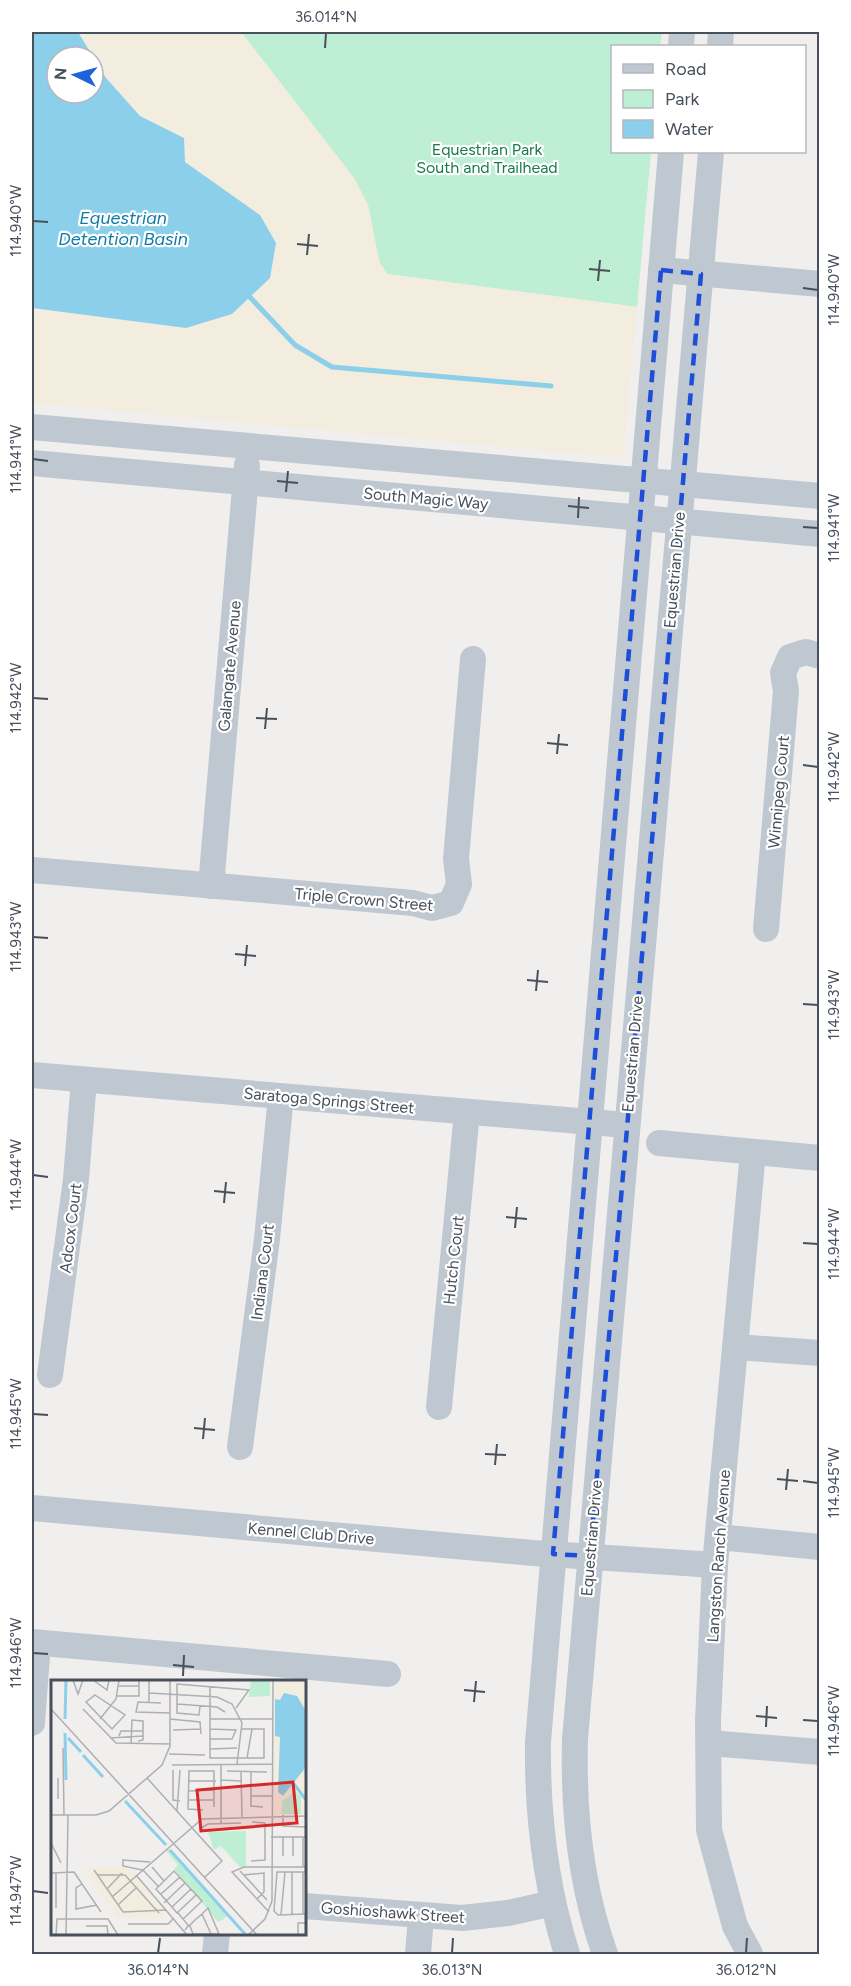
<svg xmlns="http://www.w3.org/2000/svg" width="851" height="1986" viewBox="0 0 851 1986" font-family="Figtree,sans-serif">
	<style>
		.green { fill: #beeed4 }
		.sand { fill: #f2eddf }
		.water { fill: #8ccfea; fill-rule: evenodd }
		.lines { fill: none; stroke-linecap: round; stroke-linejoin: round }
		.stream { stroke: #8ccfea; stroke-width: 5 }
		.minor { stroke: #bfc8d0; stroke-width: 26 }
		.marked { fill: none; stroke: #1d4ed8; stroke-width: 4.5; stroke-dasharray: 12 8; stroke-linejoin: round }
		.ticks { fill: none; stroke: #47505b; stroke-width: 2 }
		.labels { text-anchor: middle; stroke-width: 4.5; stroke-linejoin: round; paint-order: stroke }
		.park-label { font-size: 16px; fill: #197b51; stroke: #fff }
		.street-label { font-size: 16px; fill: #47505b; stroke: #fff }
		.water-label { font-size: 18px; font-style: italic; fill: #107ba6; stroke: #fff }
		.inset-river { fill: none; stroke: #8ccfea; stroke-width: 3 }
		.inset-road { fill: none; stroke: #adafb3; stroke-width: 1.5 }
		.view { fill: #d62828; fill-opacity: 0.15; stroke: #d62828; stroke-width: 3 }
		.inset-edge { fill: none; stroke: #47505b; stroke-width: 3 }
		.neatline { fill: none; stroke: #47505b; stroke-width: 2 }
		.ticks-label { font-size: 15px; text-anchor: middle; fill: #47505b }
	</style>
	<rect width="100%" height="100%" fill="#f1efee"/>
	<path class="green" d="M 241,32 L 662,32 L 660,46 L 612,46 L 612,152 L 651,152 L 637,307 L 387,274 L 379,261 L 368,205 L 354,178 Z"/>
	<path class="sand" d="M 78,32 L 241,32 L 354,178 L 368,205 L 379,261 L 387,274 L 637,307 L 623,458 L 32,403 L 32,308 L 186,328 L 232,314 L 270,278 L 276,243 L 260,215 L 185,162 L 184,138 L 140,116 L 106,78 Z"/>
	<path class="water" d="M 32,32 L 78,32 L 106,78 L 140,116 L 184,138 L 185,162 L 260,215 L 276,243 L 270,278 L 232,314 L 186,328 L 32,308 ZM 57,57 L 93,57 L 93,93 L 57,93 Z"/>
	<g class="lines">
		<path class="stream" d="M 246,293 L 295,345 L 332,367 L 551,386"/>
		<g class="minor">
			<path d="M 681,46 L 682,32"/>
			<path d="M 720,46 L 721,32"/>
			<path d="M 661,270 L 820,284"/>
			<path d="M 32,427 L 820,496"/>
			<path d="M 32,463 L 820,534"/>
			<path d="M 32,870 L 413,903 L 432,908 L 451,903 L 459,884 L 456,859 L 473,659"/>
			<path d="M 211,886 L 247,465"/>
			<path d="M 766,929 L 786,691 L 783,673 L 790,657 L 806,652 L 820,656"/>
			<path d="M 32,1075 L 626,1125"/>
			<path d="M 659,1143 L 820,1158"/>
			<path d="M 735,1347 L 820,1353"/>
			<path d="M 50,1375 L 76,1179 L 84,1080"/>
			<path d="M 439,1407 L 467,1112"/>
			<path d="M 240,1447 L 267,1239 L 281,1096"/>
			<path d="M 32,1508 L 533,1553 L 715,1565"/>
			<path d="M 718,1537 L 820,1547"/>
			<path d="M 32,1642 L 388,1674"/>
			<path d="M 32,1723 L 38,1643"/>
			<path d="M 709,1743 L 820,1752"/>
			<path d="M 304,1906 L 462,1918 L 508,1913 L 553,1903"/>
			<path d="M 215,1954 L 217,1934"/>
			<path d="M 418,1954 L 421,1917"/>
			<path d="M 567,1954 C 545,1884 537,1816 538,1742 L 671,152"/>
			<path d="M 605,1954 C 580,1884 573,1812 575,1739 L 711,152"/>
			<path d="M 750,1954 L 735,1926 L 709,1830 L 708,1721 L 715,1565 L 753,1152"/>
		</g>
	</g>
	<path class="marked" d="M 661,270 L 701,274 L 590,1556 L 553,1554 Z"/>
	<path class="ticks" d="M 325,48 L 326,33M 33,221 L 48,222M 297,244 L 318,246M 307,255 L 309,234M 589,269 L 610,271M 598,281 L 600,260M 803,288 L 818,290M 33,459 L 48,461M 277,481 L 298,483M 286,492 L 288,471M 568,506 L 589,508M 578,518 L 579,497M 803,527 L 818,528M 33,698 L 48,699M 256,718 L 277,719M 265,729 L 267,708M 547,743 L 568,745M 557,754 L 559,734M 803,765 L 818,767M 33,937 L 48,938M 235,954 L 256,956M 245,966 L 247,945M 527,980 L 548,982M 536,991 L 538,970M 803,1004 L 818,1005M 33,1175 L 48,1177M 214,1191 L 235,1193M 224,1203 L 226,1182M 506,1217 L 527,1219M 515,1228 L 517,1207M 803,1243 L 818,1244M 33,1414 L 48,1415M 194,1428 L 215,1430M 203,1439 L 205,1418M 485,1454 L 506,1455M 495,1465 L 497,1444M 777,1479 L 798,1481M 803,1481 L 818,1483M 786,1490 L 788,1469M 33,1653 L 48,1654M 173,1665 L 194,1667M 183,1676 L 184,1655M 464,1690 L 485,1692M 474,1702 L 476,1681M 756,1716 L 777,1718M 803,1720 L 818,1721M 766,1727 L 767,1706M 33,1891 L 48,1893M 158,1953 L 160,1938M 452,1953 L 453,1938M 746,1953 L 747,1938"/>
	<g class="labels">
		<g class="park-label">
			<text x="487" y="155">Equestrian Park<tspan x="487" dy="18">South and Trailhead</tspan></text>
		</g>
		<g class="street-label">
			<text transform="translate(426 498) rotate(5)" y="6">South Magic Way</text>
			<text transform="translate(674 570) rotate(-85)" y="6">Equestrian Drive</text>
			<text transform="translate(229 666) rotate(-85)" y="6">Galangate Avenue</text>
			<text transform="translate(778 792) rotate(-85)" y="6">Winnipeg Court</text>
			<text transform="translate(364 899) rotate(5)" y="6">Triple Crown Street</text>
			<text transform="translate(632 1054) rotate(-85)" y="6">Equestrian Drive</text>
			<text transform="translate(329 1100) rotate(5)" y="6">Saratoga Springs Street</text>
			<text transform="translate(70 1228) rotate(-83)" y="6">Adcox Court</text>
			<text transform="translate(453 1260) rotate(-84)" y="6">Hutch Court</text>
			<text transform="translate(262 1272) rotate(-83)" y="6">Indiana Court</text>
			<text transform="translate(311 1533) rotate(5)" y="6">Kennel Club Drive</text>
			<text transform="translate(591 1538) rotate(-85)" y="6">Equestrian Drive</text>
			<text transform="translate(718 1556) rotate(-86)" y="6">Langston Ranch Avenue</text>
			<text transform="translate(393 1912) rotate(4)" y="6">Goshioshawk Street</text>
		</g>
		<g class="water-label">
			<text x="123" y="224">Equestrian<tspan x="123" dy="21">Detention Basin</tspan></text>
		</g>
	</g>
	<g transform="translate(51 1680)">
		<rect width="255" height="255" fill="#f1efee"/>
		<path d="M 200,0 L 219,0 L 219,16 L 198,17 ZM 244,111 L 250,116 L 250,134 L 230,134 L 231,121 ZM 195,151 L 195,187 L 189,187 L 170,166 L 163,170 L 157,152 ZM 118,169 L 177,235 L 171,240 L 167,242 L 123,189 L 127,185 L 115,171 Z" fill="#beeed4"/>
		<path d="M 223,0 L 255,0 L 255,31 L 246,16 L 233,13 L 228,55 L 235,111 L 255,87 L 255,134 L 250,134 L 250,116 L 244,111 L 231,121 L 230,134 L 223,134 ZM 37,187 L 77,187 L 117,232 L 111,230 L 113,239 L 66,237 L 34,192 Z" fill="#f2eddf"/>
		<path d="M 233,13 L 246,16 L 255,31 L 255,87 L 232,116 L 227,112 L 229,57 L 224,56 L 224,19 L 229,20 Z" fill="#8ccfea"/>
		<path class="inset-river" d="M 14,39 L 15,0M 14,53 L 15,100M 17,58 L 30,72M 32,75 L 52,97M 243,104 L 255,120M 74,121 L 115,165M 119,170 L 194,254"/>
		<path class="inset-road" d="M 22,0 L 27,14 L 32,0M 42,0 L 56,10 L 58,0M 98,0 L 98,22M 68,6 L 88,6M 159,7 L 159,78 L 213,78 L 213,49 L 191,49M 98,13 L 166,17 L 181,24 L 191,43 L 186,84M 44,15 L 74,35 L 61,49 L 35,22 ZM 66,16 L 88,16 L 88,0M 110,23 L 87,22 L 85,32 L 119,33M 126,24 L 166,27 L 174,32M 149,26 L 148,35 L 126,33 L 126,4 L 198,10 L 185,28M 0,29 L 206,255M 32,29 L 65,63 L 119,64M 49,39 L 65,19 L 68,0M 119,39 L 149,42 L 150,54M 159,39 L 222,39M 122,50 L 150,49M 68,56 L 70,51 L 92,51M 59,58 L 92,56M 159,59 L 181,59 L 185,50 L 159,49M 80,64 L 81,40 L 92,41 L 92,60 L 87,61M 12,68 L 13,135M 159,69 L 186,68M 118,74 L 154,75M 196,78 L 201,49M 170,84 L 170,143M 121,85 L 222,84M 122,90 L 122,120 L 129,121M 176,91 L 216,92M 190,92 L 191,137M 200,92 L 200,126 L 212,127M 7,98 L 7,119M 96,98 L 171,181 L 154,197M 170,100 L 190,101M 138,101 L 165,101M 138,111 L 163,110M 200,116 L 222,116M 138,120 L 163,120M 152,130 L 137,129 L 138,91 L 163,91 L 163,127M 126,131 L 129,90M 0,135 L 45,135 L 58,131 L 111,85 L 119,66 L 119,0M 232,135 L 232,146 L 255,147M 148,149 L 157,144 L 190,143M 220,157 L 255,157M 0,163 L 10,183M 232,176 L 232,157M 242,176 L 242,157M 200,181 L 214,180 L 214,143 L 201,142M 101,187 L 113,201M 252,187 L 252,157M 91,189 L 107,206M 43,190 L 72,232 L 116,230M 91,190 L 72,186 L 72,180 L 99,182M 189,191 L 216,220M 255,192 L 226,192 L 223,231 L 227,235 L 255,234M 0,193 L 23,192 L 50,232M 46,195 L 74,195 L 108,233M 85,195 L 136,255M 192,195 L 213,193 L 213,212 L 206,219M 31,204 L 25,208 L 25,229 L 46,225M 56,209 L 71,193M 110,214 L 129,197M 61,217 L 151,139 L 255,136M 113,223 L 134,203M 67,225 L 86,207M 121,227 L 140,209M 5,228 L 5,193M 218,232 L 181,192 L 193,187 L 255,187M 126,233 L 145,215M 151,234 L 160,254M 241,234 L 241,192M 252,234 L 252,192M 230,235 L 234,192M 132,239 L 151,221 L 123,191 L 105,209 L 121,227 L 126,233 L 127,233 L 137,245 L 138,246 L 139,246 L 142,254 L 168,254 L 157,228 L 151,234 L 144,240 L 138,246 L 137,246 L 134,250M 77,244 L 117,244 L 123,238M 35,246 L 56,246 L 57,255M 5,255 L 6,239 L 57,239 L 67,255M 15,255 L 17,135M 197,255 L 214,239 L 221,221 L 222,0M 247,255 L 247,243 L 255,243"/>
		<path class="view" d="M 242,102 L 246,143 L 150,151 L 146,110 Z"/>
		<rect width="255" height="255" class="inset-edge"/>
	</g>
	<rect width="851" height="1986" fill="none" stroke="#ffffff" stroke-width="66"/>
	<rect x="611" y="45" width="195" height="108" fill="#ffffff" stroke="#b5b9bd" stroke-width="1.5"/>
	<rect x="623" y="64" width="30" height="9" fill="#bfc8d0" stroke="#b5b9bd" stroke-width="1.5"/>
	<text x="665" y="75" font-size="18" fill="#47505b">Road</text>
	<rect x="623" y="90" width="30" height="18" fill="#beeed4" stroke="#b5b9bd" stroke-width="1.5"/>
	<text x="665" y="105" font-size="18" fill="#47505b">Park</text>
	<rect x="623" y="120" width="30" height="18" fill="#8ccfea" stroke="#b5b9bd" stroke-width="1.5"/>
	<text x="665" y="135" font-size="18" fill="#47505b">Water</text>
	<g transform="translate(75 75) rotate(275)"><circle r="28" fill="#ffffff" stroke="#b5b9bd" stroke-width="1.5"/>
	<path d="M0-4.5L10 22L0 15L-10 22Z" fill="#1d63dc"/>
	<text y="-9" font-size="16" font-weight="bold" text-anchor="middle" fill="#47505b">N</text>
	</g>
	<rect x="33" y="33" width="785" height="1920" class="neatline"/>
	<g class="ticks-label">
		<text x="326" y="22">36.014°N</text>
		<text transform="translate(16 221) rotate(-90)" y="5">114.940°W</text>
		<text transform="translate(834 290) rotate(-90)" y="5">114.940°W</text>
		<text transform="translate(16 459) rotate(-90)" y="5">114.941°W</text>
		<text transform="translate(834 528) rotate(-90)" y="5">114.941°W</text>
		<text transform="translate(16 698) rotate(-90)" y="5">114.942°W</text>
		<text transform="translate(834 767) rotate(-90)" y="5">114.942°W</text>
		<text transform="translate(16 937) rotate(-90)" y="5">114.943°W</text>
		<text transform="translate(834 1005) rotate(-90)" y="5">114.943°W</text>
		<text transform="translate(16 1175) rotate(-90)" y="5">114.944°W</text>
		<text transform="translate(834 1244) rotate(-90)" y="5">114.944°W</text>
		<text transform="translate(16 1414) rotate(-90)" y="5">114.945°W</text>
		<text transform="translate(834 1483) rotate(-90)" y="5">114.945°W</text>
		<text transform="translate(16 1653) rotate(-90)" y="5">114.946°W</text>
		<text transform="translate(834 1721) rotate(-90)" y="5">114.946°W</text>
		<text transform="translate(16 1891) rotate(-90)" y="5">114.947°W</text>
		<text x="158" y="1975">36.014°N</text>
		<text x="452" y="1975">36.013°N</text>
		<text x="746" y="1975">36.012°N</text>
	</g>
</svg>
